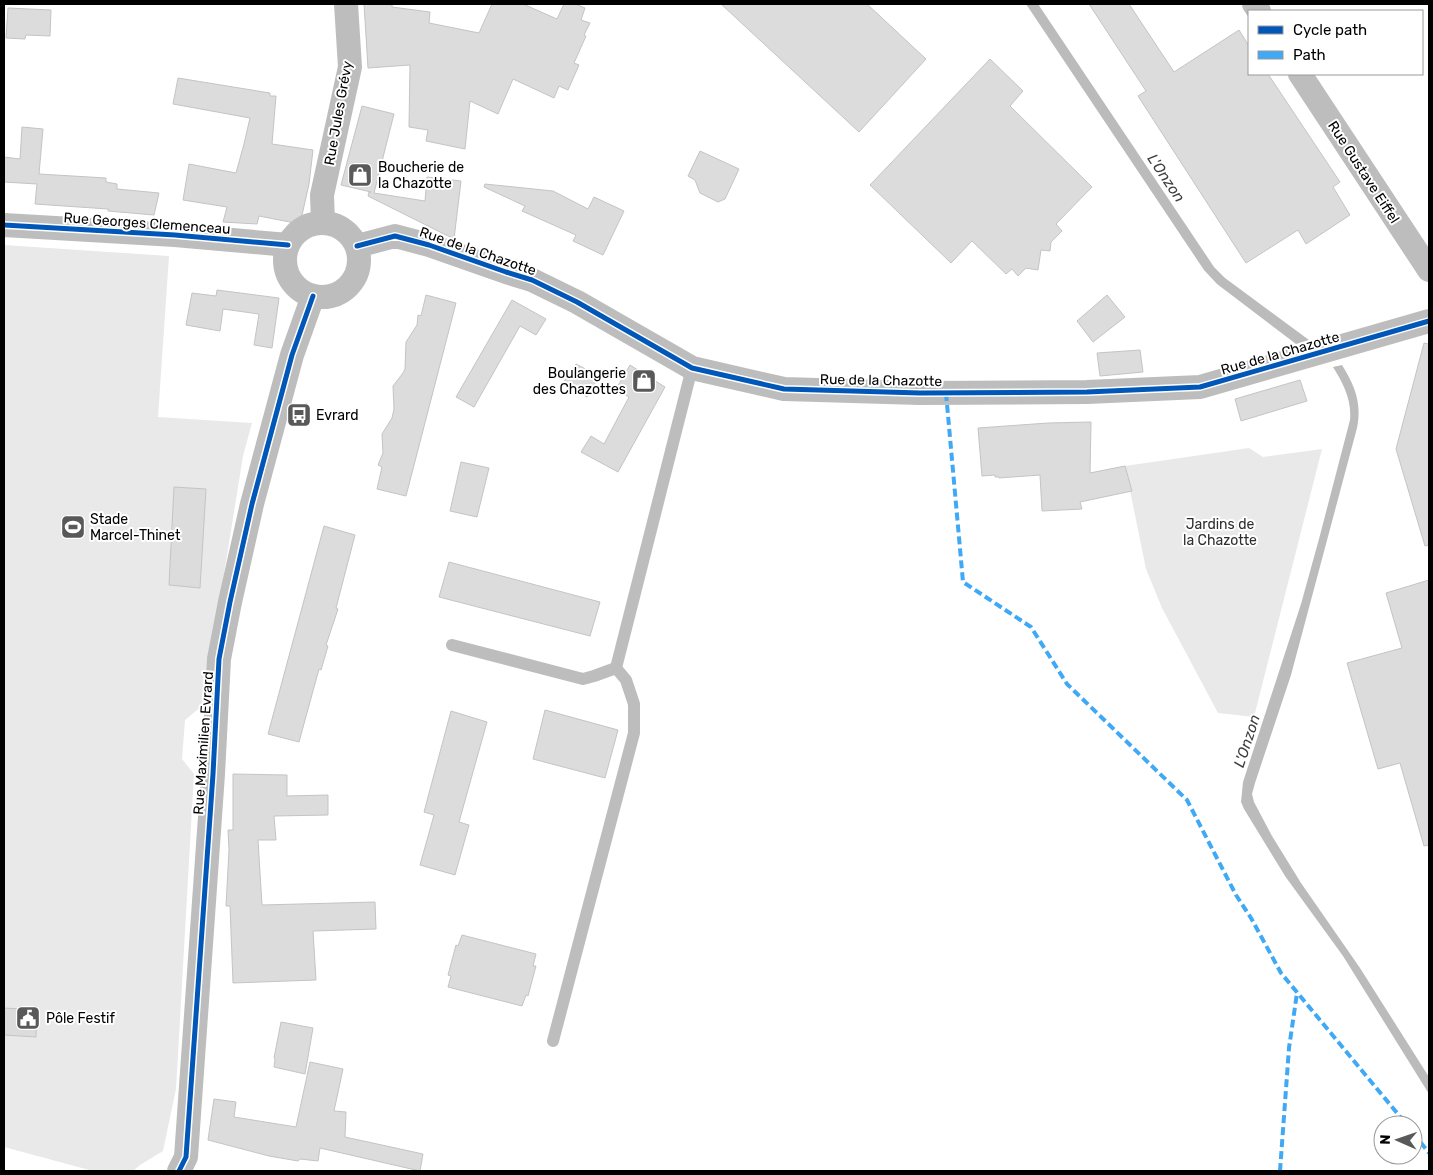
<svg xmlns="http://www.w3.org/2000/svg" width="1433" height="1175" viewBox="0 0 1433 1175" font-family="Rubik,sans-serif">
	<style>
		.green { fill: #e9e9e9 }
		.water { fill: #bbb }
		.building { fill: #dcdcdc; stroke: #c4c4c4 }
		.lines { fill: none; stroke-linecap: round; stroke-linejoin: round }
		.service { stroke: #bdbdbd; stroke-width: 12 }
		.minor { stroke: #bdbdbd; stroke-width: 24 }
		.quiet { stroke: #3fa9f5; stroke-width: 4; stroke-dasharray: 8 4; stroke-linecap: butt }
		.cycleway-casing { stroke: #fff; stroke-width: 8 }
		.cycleway { stroke: #0057b8; stroke-width: 5 }
		.labels { text-anchor: middle; stroke-width: 4; stroke-linejoin: round; paint-order: stroke }
		.street-label { font-size: 14px; fill: #000; stroke: #fff }
		.poi-label { font-size: 14px; fill: #000; stroke: #fff; text-anchor: start }
		.park-label { font-size: 14px; fill: #2e2e2e; stroke: #fff }
		.water-label { font-size: 15px; font-style: italic; fill: #3f3f3f; stroke: #fff }
	</style>
	<rect width="100%" height="100%" fill="#fff"/>
	<g class="green">
		<path d="M 4,245 L 169,256 L 158,417 L 252,423 L 243,456 L 203,705 L 185,720 L 182,759 L 194,774 L 176,1089 L 163,1151 L 140,1165 L 133,1171 L 93,1171 L 4,1147 Z"/>
		<path d="M 1249,448 L 1263,457 L 1322,449 L 1254,717 L 1218,713 L 1162,608 L 1146,569 L 1125,466 Z"/>
	</g>
	<g class="water">
		<path d="M 1026,4 L 1038,4 L 1214,267 L 1225,278 L 1309,340 L 1296,344 L 1217,284 L 1204,270 Z"/>
		<path d="M 1342,365 C 1355,386 1362,403 1357,428 L 1291,675 L 1255,783 L 1252,794 L 1254,802 L 1272,836 L 1301,883 L 1360,968 L 1429,1077 L 1429,1094 L 1343,956 L 1285,876 L 1244,809 L 1241,802 L 1243,782 L 1301,604 L 1319,539 L 1350,420 C 1352,400 1343,383 1333,367 Z"/>
	</g>
	<g class="building">
		<path d="M 364,4 L 392,4 L 392,7 L 430,12 L 429,23 L 479,33 L 492,4 L 523,4 L 557,19 L 564,4 L 575,4 L 585,8 L 581,20 L 590,23 L 584,35 L 586,36 L 574,63 L 579,65 L 568,90 L 559,86 L 554,98 L 513,79 L 498,114 L 470,101 L 465,149 L 426,141 L 428,130 L 409,127 L 410,65 L 368,68 Z"/>
		<path d="M 721,4 L 867,4 L 926,59 L 859,132 Z"/>
		<path d="M 1089,4 L 1129,4 L 1174,72 L 1239,30 L 1249,46 L 1249,74 L 1268,74 L 1340,182 L 1333,187 L 1350,215 L 1306,244 L 1298,230 L 1246,263 L 1138,96 L 1146,91 Z"/>
		<path d="M 8,8 L 51,10 L 50,36 L 26,35 L 25,39 L 6,38 Z"/>
		<path d="M 990,59 L 1023,91 L 1010,106 L 1092,187 L 1056,224 L 1062,231 L 1051,242 L 1050,251 L 1041,250 L 1038,270 L 1026,268 L 1018,276 L 1012,269 L 1006,274 L 972,241 L 951,263 L 870,185 Z"/>
		<path d="M 178,78 L 270,93 L 270,96 L 276,96 L 272,144 L 313,150 L 309,184 L 300,224 L 259,216 L 257,224 L 223,222 L 227,207 L 183,200 L 189,164 L 236,173 L 244,144 L 250,118 L 173,104 Z"/>
		<path d="M 362,106 L 394,114 L 374,193 L 425,201 L 427,177 L 461,181 L 454,239 L 368,196 L 369,192 L 371,192 L 341,185 Z"/>
		<path d="M 22,127 L 43,129 L 39,174 L 106,178 L 106,182 L 117,184 L 117,189 L 159,193 L 154,215 L 108,211 L 108,209 L 35,204 L 37,184 L 4,182 L 4,157 L 20,159 Z"/>
		<path d="M 700,151 L 739,169 L 725,199 L 718,202 L 700,193 L 695,180 L 688,176 Z"/>
		<path d="M 485,184 L 553,191 L 588,209 L 594,197 L 624,211 L 603,255 L 573,241 L 576,235 L 522,211 L 525,206 L 484,187 Z"/>
		<path d="M 217,290 L 279,298 L 272,348 L 254,345 L 259,314 L 223,309 L 220,331 L 186,325 L 192,293 L 216,296 Z"/>
		<path d="M 426,295 L 456,303 L 406,496 L 377,489 L 382,467 L 378,465 L 383,453 L 382,434 L 392,418 L 394,409 L 393,386 L 403,373 L 405,369 L 406,342 L 417,325 L 418,315 L 421,316 Z"/>
		<path d="M 1107,295 L 1125,317 L 1093,342 L 1077,321 Z"/>
		<path d="M 512,300 L 546,319 L 536,335 L 520,326 L 474,407 L 456,397 Z"/>
		<path d="M 1424,343 L 1429,344 L 1429,545 L 1425,546 L 1396,449 Z"/>
		<path d="M 1140,350 L 1143,372 L 1100,376 L 1097,353 Z"/>
		<path d="M 576,364 L 599,376 L 587,397 L 563,383 Z"/>
		<path d="M 630,365 L 665,387 L 618,472 L 581,452 L 591,436 L 604,444 L 629,397 L 616,389 Z"/>
		<path d="M 1300,380 L 1307,401 L 1241,421 L 1235,399 Z"/>
		<path d="M 1091,422 L 1090,473 L 1125,466 L 1132,491 L 1080,502 L 1082,509 L 1042,511 L 1040,475 L 999,478 L 999,477 L 995,477 L 995,475 L 982,476 L 978,428 L 1048,423 Z"/>
		<path d="M 461,462 L 489,468 L 477,517 L 450,511 Z"/>
		<path d="M 174,487 L 206,489 L 200,588 L 169,585 Z"/>
		<path d="M 324,526 L 355,535 L 336,608 L 338,609 L 326,645 L 328,646 L 321,670 L 319,669 L 299,742 L 268,734 Z"/>
		<path d="M 449,562 L 600,602 L 590,636 L 439,597 Z"/>
		<path d="M 1429,580 L 1429,845 L 1424,846 L 1400,763 L 1378,769 L 1347,663 L 1402,648 L 1386,593 Z"/>
		<path d="M 545,710 L 618,730 L 605,778 L 533,759 Z"/>
		<path d="M 451,711 L 487,722 L 459,822 L 469,825 L 455,875 L 420,865 L 434,815 L 424,812 Z"/>
		<path d="M 233,774 L 287,775 L 287,796 L 328,795 L 328,815 L 274,816 L 276,840 L 258,840 L 262,905 L 375,902 L 376,929 L 313,931 L 316,980 L 233,983 L 230,906 L 226,906 L 229,850 L 228,830 L 233,830 Z"/>
		<path d="M 462,935 L 536,954 L 533,966 L 536,966 L 528,996 L 526,995 L 522,1006 L 448,987 L 451,976 L 448,975 L 456,945 L 458,946 Z"/>
		<path d="M 4,1008 L 37,1010 L 36,1037 L 4,1035 Z"/>
		<path d="M 281,1022 L 313,1028 L 305,1074 L 274,1067 L 275,1059 L 274,1058 Z"/>
		<path d="M 310,1062 L 343,1069 L 334,1111 L 346,1112 L 345,1137 L 423,1154 L 420,1171 L 320,1148 L 318,1161 L 300,1159 L 298,1161 L 269,1156 L 208,1140 L 214,1099 L 236,1102 L 234,1117 L 296,1127 Z"/>
	</g>
	<g class="lines">
		<g class="service">
			<path d="M 452,645 L 583,679 L 594,676 L 616,668"/>
			<path d="M 553,1041 L 634,733 L 634,704 L 626,680 L 616,668 L 692,368"/>
		</g>
		<g class="minor">
			<path d="M 1254,4 L 1259,11"/>
			<path d="M 1300,74 L 1429,270"/>
			<path d="M 323,222 L 322,195 L 350,67 L 346,4"/>
			<circle cx="322" cy="260" r="37"/>
			<path d="M 4,225 L 175,235 L 288,245"/>
			<path d="M 357,246 L 395,236 L 429,245 L 506,272 L 532,280 L 577,302 L 692,368 L 784,389 L 920,393 L 1087,392 L 1200,387 L 1429,321"/>
			<path d="M 179,1171 L 186,1157 L 213,774 L 219,659 L 230,602 L 252,504 L 292,355 L 313,296"/>
		</g>
		<g class="quiet">
			<path d="M 946,393 L 963,582 L 1031,627 L 1067,684 L 1187,800 L 1236,895 L 1251,918 L 1281,973 L 1407,1125"/>
			<path d="M 1413,1133 L 1429,1153"/>
			<path d="M 1280,1171 L 1289,1048 L 1297,993"/>
		</g>
		<defs>
			<g id="cycleway">
				<path d="M 4,225 L 175,235 L 288,245"/>
				<path d="M 357,246 L 395,236 L 429,245 L 506,272 L 532,280 L 577,302 L 692,368 L 784,389 L 920,393 L 1087,392 L 1200,387 L 1429,321"/>
				<path d="M 179,1171 L 186,1157 L 213,774 L 219,659 L 230,602 L 252,504 L 292,355 L 313,296"/>
			</g>
		</defs>
		<use href="#cycleway" class="cycleway-casing"/>
		<use href="#cycleway" class="cycleway"/>
	</g>
	<defs>
		<symbol id="shop-square" viewBox="-11 -11 22 22"><rect x="-9" y="-9" width="18" height="18" rx="4" fill="#595959" stroke="#fff"/><path d="M-5-2.5h2.3a2.7 3.5 0 0 1 5.4 0H5L5.5 6h-11ZM-1.5-2.5h3a1.5 2.3 0 0 0-3 0Z" fill="#fff"/></symbol>
		<symbol id="bus-square" viewBox="-11 -11 22 22"><rect x="-9" y="-9" width="18" height="18" rx="4" fill="#595959" stroke="#fff"/><path d="M-5-6H5V4H4V6H2V4H-2V6H-4V4H-5ZM-3.5-4V0h7V-4ZM-3.5 1.2v1.5H-2V1.2ZM2 1.2v1.5H3.5V1.2Z" fill="#fff"/></symbol>
		<symbol id="stadium-square" viewBox="-11 -11 22 22"><rect x="-9" y="-9" width="18" height="18" rx="4" fill="#595959" stroke="#fff"/><path d="M0-5a6.5 5 0 1 0 0 10a6.5 5 0 1 0 0-10ZM-3.5-1.8h7v3.6h-7Z" fill="#fff"/></symbol>
		<symbol id="civic-square" viewBox="-11 -11 22 22"><rect x="-9" y="-9" width="18" height="18" rx="4" fill="#595959" stroke="#fff"/><path d="M-.6-6.5H3V-4.5H.6V-3L4-1V1h2V6H-6V1h2V-1L-.6-3ZM-1.2 2.5V6h2.4V2.5Z" fill="#fff"/></symbol>
	</defs>
	<g fill-rule="evenodd">
		<use href="#shop-square" x="346" y="161" width="28" height="28"/>
		<use href="#shop-square" x="630" y="367" width="28" height="28"/>
		<use href="#bus-square" x="285" y="401" width="28" height="28"/>
		<use href="#stadium-square" x="59" y="513" width="28" height="28"/>
		<use href="#civic-square" x="14" y="1004" width="28" height="28"/>
	</g>
	<g class="labels">
		<g class="street-label">
			<text transform="translate(338 113) rotate(-80)" y="5">Rue Jules Grévy</text>
			<text transform="translate(1364 172) rotate(57)" y="5">Rue Gustave Eiffel</text>
			<text transform="translate(147 223) rotate(4)" y="5">Rue Georges Clemenceau</text>
			<text transform="translate(478 251) rotate(19)" y="5">Rue de la Chazotte</text>
			<text transform="translate(1280 353) rotate(-16)" y="5">Rue de la Chazotte</text>
			<text transform="translate(881 380) rotate(1)" y="5">Rue de la Chazotte</text>
			<text transform="translate(203 743) rotate(-86)" y="5">Rue Maximilien Evrard</text>
		</g>
		<g class="poi-label">
			<text x="378" y="172">Boucherie de<tspan x="378" dy="16">la Chazotte</tspan></text>
			<text x="626" y="378" text-anchor="end">Boulangerie<tspan x="626" dy="16">des Chazottes</tspan></text>
			<text x="316" y="420">Evrard</text>
			<text x="90" y="524">Stade<tspan x="90" dy="16">Marcel-Thinet</tspan></text>
			<text x="46" y="1023">Pôle Festif</text>
		</g>
		<g class="park-label">
			<text x="1220" y="529">Jardins de<tspan x="1220" dy="16">la Chazotte</tspan></text>
		</g>
		<g class="water-label">
			<text transform="translate(1166 178) rotate(56)" y="5">L'Onzon</text>
			<text transform="translate(1247 741) rotate(-72)" y="5">L'Onzon</text>
		</g>
	</g>
	<rect width="1433" height="1175" fill="none" stroke="#000000" stroke-width="10"/>
	<rect x="1248" y="10" width="175" height="65" fill="#ffffff" stroke="#999999"/>
	<rect x="1258" y="26" width="25" height="8" fill="#0057b8" stroke="#999999"/>
	<text x="1293" y="35" font-size="15" fill="#000000">Cycle path</text>
	<rect x="1258" y="51" width="25" height="8" fill="#3fa9f5" stroke="#999999"/>
	<text x="1293" y="60" font-size="15" fill="#000000">Path</text>
	<g transform="translate(1398 1140) rotate(272)"><circle r="24" fill="#ffffff" stroke="#999999"/>
	<path d="M0-4L9 19L0 12L-9 19Z" fill="#595959"/>
	<text y="-8" font-size="14" font-weight="bold" text-anchor="middle" fill="#000000">N</text>
	</g>
</svg>
